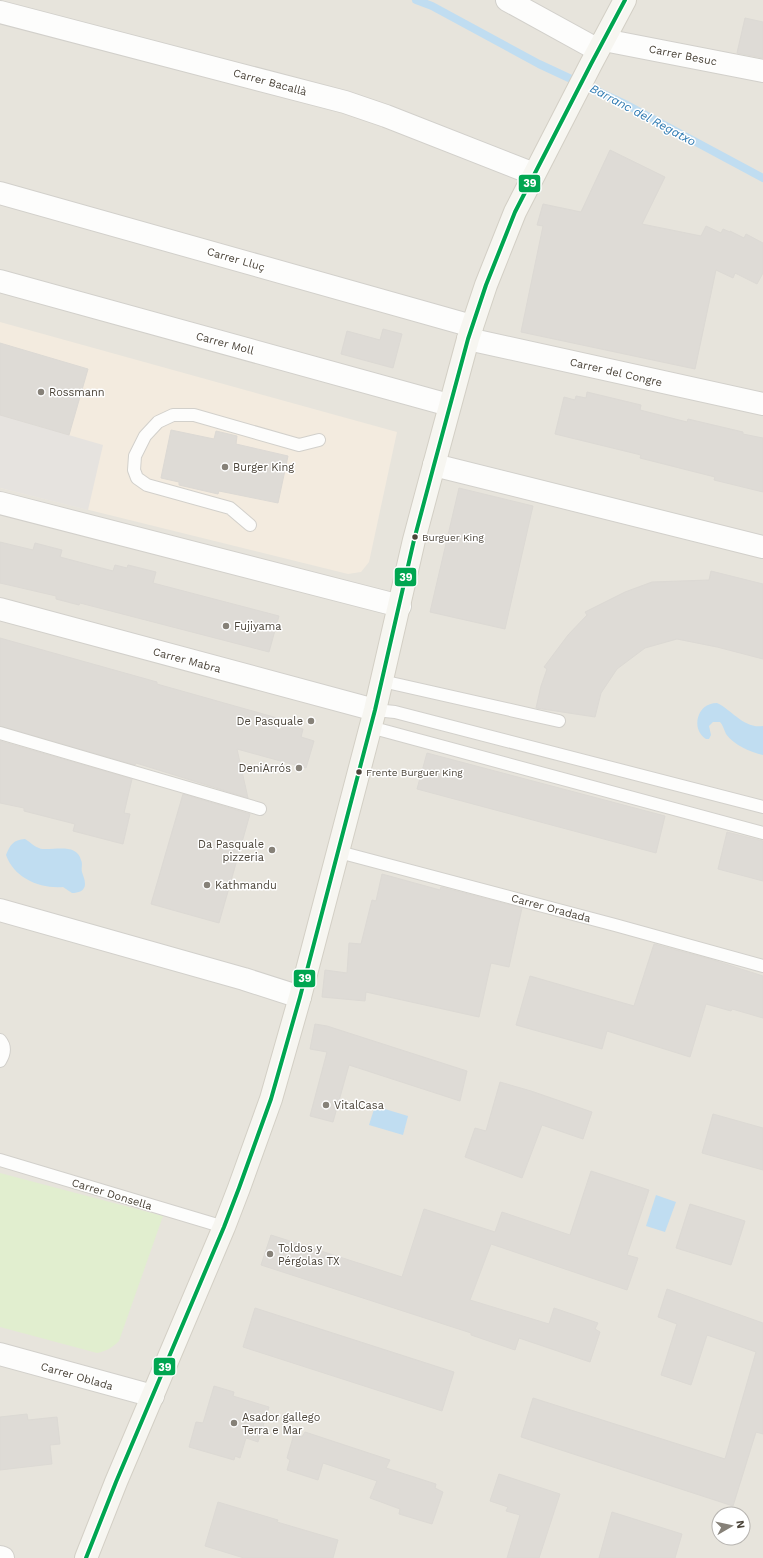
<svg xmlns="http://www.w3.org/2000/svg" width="763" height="1558" viewBox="0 0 763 1558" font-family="'Work Sans',sans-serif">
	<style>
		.residential { fill: #e7e4dc; fill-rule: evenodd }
		.commercial { fill: #f3ebdf }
		.green { fill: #e1eecf }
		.parking { fill: #e6e3df }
		.water { fill: #c0ddf1 }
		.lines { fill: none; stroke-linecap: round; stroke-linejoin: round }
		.stream { stroke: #c0ddf1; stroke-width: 8 }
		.building { fill: #dedbd6; stroke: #dcd9d4 }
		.service-casing { stroke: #d2d0cb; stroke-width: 14 }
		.minor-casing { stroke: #d2d0cb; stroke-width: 24 }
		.secondary-casing { stroke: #d3cfc5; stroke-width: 24 }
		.service { stroke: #fdfdfc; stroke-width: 12 }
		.minor { stroke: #fdfdfc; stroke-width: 22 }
		.secondary { stroke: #f7f6f1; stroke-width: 22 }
		.bus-1-casing { stroke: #fff; stroke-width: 7 }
		.bus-1 { stroke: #00a651; stroke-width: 4 }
		.poi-dot { fill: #868178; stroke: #fff; stroke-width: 1.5 }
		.bus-dot { fill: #4b4439; stroke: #fff; stroke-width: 1.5 }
		.labels { text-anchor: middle; stroke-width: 3; stroke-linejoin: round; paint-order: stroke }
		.bus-label { font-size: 10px; fill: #4b4439; stroke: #fff; text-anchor: start }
		.street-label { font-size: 11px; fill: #4b4439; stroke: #fff }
		.poi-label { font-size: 11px; fill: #4b4439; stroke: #fff; text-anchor: start }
		.water-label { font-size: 12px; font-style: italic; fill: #2e7ab2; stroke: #fff }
		.line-badge { stroke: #fff; stroke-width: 1.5 }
		.badge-label { font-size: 11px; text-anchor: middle; font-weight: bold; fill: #fff }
	</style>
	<rect width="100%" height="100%" fill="#f4f2ee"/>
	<path class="residential" d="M 0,0 L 763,0 L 763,1558 L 0,1558 ZM 719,1514 L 743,1514 L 743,1538 L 719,1538 Z"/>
	<path class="commercial" d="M 0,322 L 397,432 L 369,562 L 361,572 L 348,574 L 0,488 Z"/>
	<path class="green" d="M 0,1173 L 163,1216 L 119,1341 C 112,1348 106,1351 97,1353 L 0,1327 Z"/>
	<path class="parking" d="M 0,415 L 103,445 L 88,510 L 0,488 Z"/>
	<g class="water">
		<path d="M 717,703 C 732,710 744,729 763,726 L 763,755 C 750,752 734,745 726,734 C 724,730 723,725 720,722 L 713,722 L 709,726 L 711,735 L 709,739 L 706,739 C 691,730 696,703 717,703 Z"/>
		<path d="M 25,839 C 30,842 37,849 43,849 C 55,850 77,843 81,860 C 83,864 81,868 82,872 C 83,876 85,879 85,884 C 85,891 78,893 72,893 L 63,887 C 40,889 14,878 6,855 C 10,845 13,840 25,839 Z"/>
		<path d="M 375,1106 L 408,1116 L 403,1135 L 369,1125 Z"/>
		<path d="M 656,1195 L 676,1202 L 665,1232 L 646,1226 Z"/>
	</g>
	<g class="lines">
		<path class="stream" d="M 416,0 L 432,6 L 539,64 L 627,105 L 763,178"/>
	</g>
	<g class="building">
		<path d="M 745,18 L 763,22 L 763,58 L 737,53 Z"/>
		<path d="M 610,150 L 665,177 L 642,224 L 701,236 L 706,226 L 721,233 L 723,229 L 730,232 L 730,231 L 744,238 L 746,234 L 763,243 L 763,273 L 757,284 L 735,273 L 733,278 L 716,270 L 695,369 L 521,332 L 543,226 L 537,225 L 543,204 L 581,212 Z"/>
		<path d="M 383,329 L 402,334 L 393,368 L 341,354 L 347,331 L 380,340 Z"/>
		<path d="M 0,343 L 88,369 L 69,435 L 0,415 Z"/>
		<path d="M 587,392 L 641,405 L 640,410 L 687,422 L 688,419 L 743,432 L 743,434 L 763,438 L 763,492 L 714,480 L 715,477 L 640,458 L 641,455 L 555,434 L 564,397 L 575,400 L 576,396 L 586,398 Z"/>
		<path d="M 171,430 L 214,439 L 216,431 L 237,436 L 236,444 L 288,456 L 278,503 L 219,491 L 218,494 L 179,485 L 179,482 L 161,478 Z"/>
		<path d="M 459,488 L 533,506 L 505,629 L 430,612 Z"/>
		<path d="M 0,542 L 33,550 L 35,543 L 62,550 L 60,557 L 113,571 L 115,565 L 127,568 L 128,565 L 156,572 L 153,583 L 279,616 L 269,652 L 80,603 L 79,605 L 56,599 L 56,596 L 0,583 Z"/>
		<path d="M 711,571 L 763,584 L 763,659 L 717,647 L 677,639 L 645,648 L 617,669 L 601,693 L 595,717 L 536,708 L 541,686 L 547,669 L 544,667 L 568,635 L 587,615 L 585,612 L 625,592 L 652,582 L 709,580 Z"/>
		<path d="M 0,638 L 157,682 L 157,684 L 295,723 L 294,727 L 303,729 L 301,737 L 314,741 L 306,768 L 237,749 L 248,798 L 136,763 L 135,765 L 0,726 Z"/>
		<path d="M 0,741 L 132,779 L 124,813 L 130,814 L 123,844 L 73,831 L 75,824 L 24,811 L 24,808 L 0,803 Z"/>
		<path d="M 427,753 L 665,816 L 656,853 L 417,789 Z"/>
		<path d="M 183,794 L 250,814 L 219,923 L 151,904 Z"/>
		<path d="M 727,832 L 763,841 L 763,881 L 718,869 Z"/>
		<path d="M 382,874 L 440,890 L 441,887 L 522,908 L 509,967 L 491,963 L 479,1017 L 366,992 L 365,1001 L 322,997 L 325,970 L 347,973 L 349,943 L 361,944 L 372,900 L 376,901 Z"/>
		<path d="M 654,944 L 710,959 L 763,976 L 763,1018 L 732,1009 L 731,1011 L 706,1004 L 690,1057 L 607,1031 L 602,1049 L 516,1025 L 530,976 L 634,1006 Z"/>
		<path d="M 315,1024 L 327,1026 L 467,1071 L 460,1101 L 349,1065 L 333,1122 L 310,1116 L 327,1052 L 310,1049 Z"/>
		<path d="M 500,1082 L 531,1091 L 592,1112 L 583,1139 L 542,1125 L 522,1178 L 465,1157 L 475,1128 L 486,1131 Z"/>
		<path d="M 713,1114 L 763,1128 L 763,1170 L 702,1153 Z"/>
		<path d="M 591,1171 L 649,1190 L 627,1255 L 638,1258 L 627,1290 L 491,1244 L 470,1300 L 549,1324 L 554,1308 L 598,1323 L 595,1329 L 600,1332 L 590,1362 L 519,1338 L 515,1350 L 471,1335 L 471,1333 L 261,1265 L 271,1235 L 402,1277 L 424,1209 L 495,1232 L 502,1212 L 570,1235 Z"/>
		<path d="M 690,1204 L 745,1221 L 731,1265 L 676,1248 Z"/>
		<path d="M 667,1289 L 763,1323 L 763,1434 L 756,1432 L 733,1506 L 521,1437 L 533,1398 L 725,1459 L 756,1352 L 707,1335 L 691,1385 L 661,1375 L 677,1324 L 658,1317 Z"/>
		<path d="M 255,1308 L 454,1372 L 442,1411 L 243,1347 Z"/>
		<path d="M 214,1386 L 234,1392 L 233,1396 L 269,1407 L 258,1442 L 246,1438 L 240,1458 L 235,1456 L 234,1460 L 189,1447 L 196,1422 L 203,1423 Z"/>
		<path d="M 27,1414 L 28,1420 L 57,1417 L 60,1444 L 50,1445 L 52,1464 L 0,1470 L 0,1417 Z"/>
		<path d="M 305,1432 L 390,1460 L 386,1468 L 436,1484 L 435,1488 L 443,1492 L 432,1524 L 399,1514 L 400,1509 L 370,1498 L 377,1481 L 323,1463 L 318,1480 L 287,1470 L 290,1460 L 287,1458 L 294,1434 L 302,1437 Z"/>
		<path d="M 499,1474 L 560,1494 L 539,1558 L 507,1558 L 520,1515 L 506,1511 L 508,1507 L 490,1501 Z"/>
		<path d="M 218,1502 L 278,1520 L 277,1522 L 338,1540 L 333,1558 L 244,1558 L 205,1546 Z"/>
		<path d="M 612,1512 L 682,1534 L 675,1558 L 599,1558 Z"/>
	</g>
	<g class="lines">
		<defs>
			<g id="service">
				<path d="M 250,525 L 230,508 L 147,485 L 137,478 L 134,470 L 135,456 L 145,436 L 158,422 L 173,415 L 194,415 L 299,445 L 319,440"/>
				<path d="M 382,681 L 559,721"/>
				<path d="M 375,710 L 395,712 L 763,807"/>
				<path d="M 370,727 L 763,833"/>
				<path d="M 0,733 L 260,809"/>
				<path d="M 339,852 L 615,925 L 763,966"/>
				<path d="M 0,1040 C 6,1047 5,1053 0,1061"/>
				<path d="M 0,1160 L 224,1227"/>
			</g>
			<g id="minor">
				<path d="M 507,0 L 598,50"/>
				<path d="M 0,12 L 345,102 L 386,116 L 534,174"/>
				<path d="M 604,40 L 763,71"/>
				<path d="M 0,193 L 472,326"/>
				<path d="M 0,281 L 449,405"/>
				<path d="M 468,339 L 763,404"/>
				<path d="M 434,465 L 763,547"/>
				<path d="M 0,503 L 400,606"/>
				<path d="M 0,609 L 375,710"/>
				<path d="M 0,910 L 244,979 L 300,997"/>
				<path d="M 0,1354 L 153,1396"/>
				<path d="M 0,1557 L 3,1558"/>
			</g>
			<path id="secondary" d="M 86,1558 L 116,1482 L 224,1227 L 239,1188 L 271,1099 L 300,997 L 375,710 L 414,540 L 434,465 L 468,339 L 486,285 L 515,212 L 591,64 L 625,0"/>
		</defs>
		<use href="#service" class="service-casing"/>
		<use href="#minor" class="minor-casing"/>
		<use href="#secondary" class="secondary-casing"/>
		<use href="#service" class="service"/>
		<use href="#minor" class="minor"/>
		<use href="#secondary" class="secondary"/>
		<defs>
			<path id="bus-1" d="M 86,1558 L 116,1482 L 224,1227 L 239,1188 L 271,1099 L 300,997 L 375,710 L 414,540 L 434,465 L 468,339 L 486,285 L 515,212 L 591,64 L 625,0"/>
		</defs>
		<use href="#bus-1" class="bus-1-casing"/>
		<use href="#bus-1" class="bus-1"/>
	</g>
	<g class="poi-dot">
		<circle cx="41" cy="392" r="4"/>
		<circle cx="225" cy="467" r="4"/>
		<circle cx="226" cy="626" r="4"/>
		<circle cx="311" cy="721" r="4"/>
		<circle cx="299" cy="768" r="4"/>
		<circle cx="272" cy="850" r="4"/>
		<circle cx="207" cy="885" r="4"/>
		<circle cx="326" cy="1105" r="4"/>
		<circle cx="270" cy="1254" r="4"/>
		<circle cx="234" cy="1423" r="4"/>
	</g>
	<g class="bus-dot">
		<circle cx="415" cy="537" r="3.5"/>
		<circle cx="359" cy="772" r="3.5"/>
	</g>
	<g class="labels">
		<g class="bus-label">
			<text x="422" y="541">Burguer King</text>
			<text x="366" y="776">Frente Burguer King</text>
		</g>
		<g class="street-label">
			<text transform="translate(683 55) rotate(11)" y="4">Carrer Besuc</text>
			<text transform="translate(270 82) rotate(15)" y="4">Carrer Bacallà</text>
			<text transform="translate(236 259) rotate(16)" y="4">Carrer Lluç</text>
			<text transform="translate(225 343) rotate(15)" y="4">Carrer Moll</text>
			<text transform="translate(616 372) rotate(13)" y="4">Carrer del Congre</text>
			<text transform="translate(187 660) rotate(15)" y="4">Carrer Mabra</text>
			<text transform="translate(551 908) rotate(15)" y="4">Carrer Oradada</text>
			<text transform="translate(112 1194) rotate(17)" y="4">Carrer Donsella</text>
			<text transform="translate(77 1376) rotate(16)" y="4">Carrer Oblada</text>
		</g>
		<g class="poi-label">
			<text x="49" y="396">Rossmann</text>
			<text x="233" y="471">Burger King</text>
			<text x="234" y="630">Fujiyama</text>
			<text x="303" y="725" text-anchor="end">De Pasquale</text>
			<text x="291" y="772" text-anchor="end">DeniArrós</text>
			<text x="264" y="848" text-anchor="end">Da Pasquale<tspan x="264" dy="13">pizzeria</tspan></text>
			<text x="215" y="889">Kathmandu</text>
			<text x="334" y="1109">VitalCasa</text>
			<text x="278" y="1252">Toldos y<tspan x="278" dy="13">Pérgolas TX</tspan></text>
			<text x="242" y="1421">Asador gallego<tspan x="242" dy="13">Terra e Mar</tspan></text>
		</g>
		<g class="water-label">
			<text transform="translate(643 115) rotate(28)" y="4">Barranc del Regatxo</text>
		</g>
	</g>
	<g class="line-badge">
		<rect x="518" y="174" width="23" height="19" rx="4" fill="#00a651"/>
		<rect x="394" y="567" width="23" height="20" rx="4" fill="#00a651"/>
		<rect x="293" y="969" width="23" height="19" rx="4" fill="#00a651"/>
		<rect x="153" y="1357" width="23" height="19" rx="4" fill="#00a651"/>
	</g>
	<g class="badge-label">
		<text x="530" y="187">39</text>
		<text x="406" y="581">39</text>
		<text x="305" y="982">39</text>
		<text x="165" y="1371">39</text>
	</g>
	<g transform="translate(731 1526) rotate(81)"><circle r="19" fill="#ffffff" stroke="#b7b4b0"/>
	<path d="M0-3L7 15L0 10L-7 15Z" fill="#868178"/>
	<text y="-6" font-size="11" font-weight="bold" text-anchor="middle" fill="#4b4439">N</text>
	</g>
</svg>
